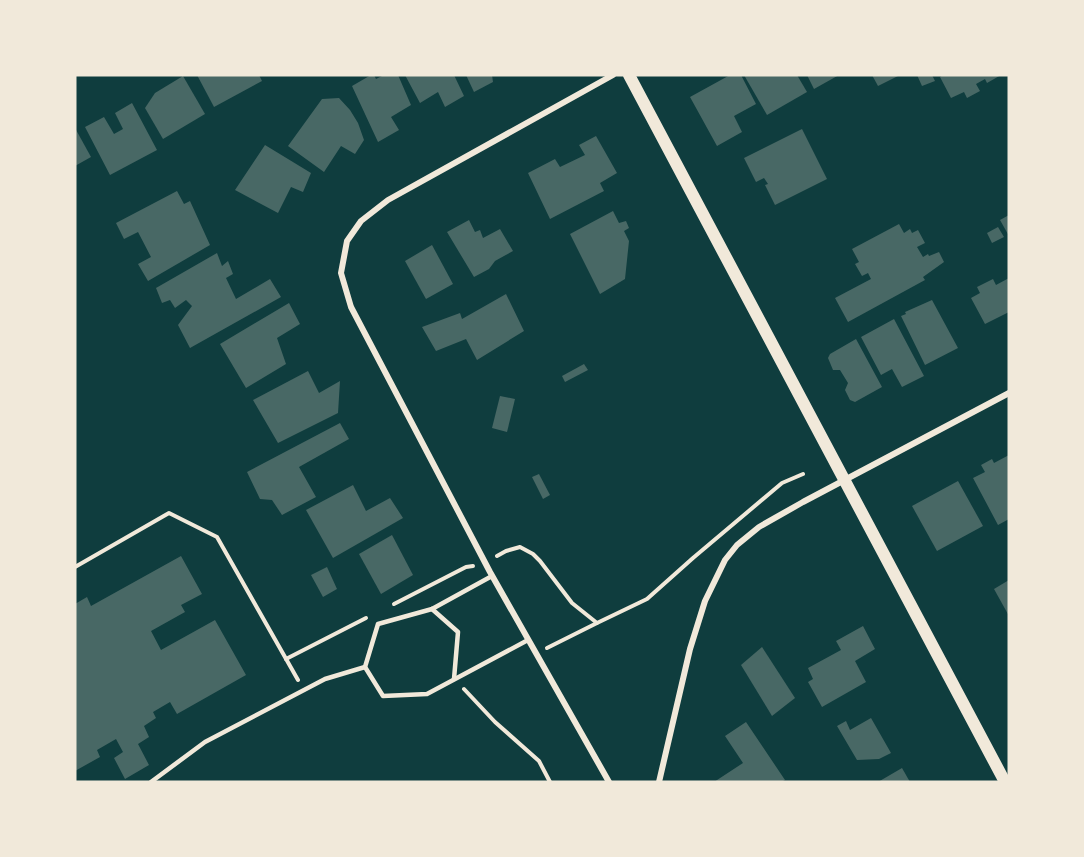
<svg xmlns="http://www.w3.org/2000/svg" width="1084" height="857" viewBox="0 0 1084 857" font-family="Ubuntu,sans-serif">
	<style>
		.building { fill: #486865 }
		.lines { fill: none; stroke-linecap: round; stroke-linejoin: round }
		.path { stroke: #f1e9da; stroke-width: 4 }
		.service { stroke: #f1e9da; stroke-width: 4.5 }
		.minor { stroke: #f1e9da; stroke-width: 6 }
		.secondary { stroke: #f1e9da; stroke-width: 12 }
	</style>
	<rect width="100%" height="100%" fill="#0f3d3e"/>
	<g class="building">
		<path d="M 197,75 L 259,75 L 262,81 L 214,107 Z"/>
		<path d="M 371,75 L 374,75 L 376,79 L 384,75 L 398,75 L 411,105 L 391,117 L 399,130 L 378,142 L 352,86 Z"/>
		<path d="M 405,75 L 454,75 L 464,96 L 445,107 L 438,92 L 420,103 Z"/>
		<path d="M 466,75 L 492,75 L 493,82 L 474,92 Z"/>
		<path d="M 730,75 L 741,75 L 756,104 L 734,116 L 742,132 L 717,146 L 690,97 Z"/>
		<path d="M 744,75 L 797,75 L 807,92 L 767,115 Z"/>
		<path d="M 807,75 L 839,75 L 814,89 Z"/>
		<path d="M 872,75 L 900,75 L 878,86 Z"/>
		<path d="M 917,75 L 932,75 L 935,81 L 922,86 Z"/>
		<path d="M 943,75 L 1001,75 L 987,83 L 985,79 L 976,84 L 980,91 L 967,98 L 964,92 L 951,98 L 940,77 Z"/>
		<path d="M 183,76 L 205,114 L 163,139 L 145,108 L 155,93 Z"/>
		<path d="M 339,98 L 350,110 L 358,123 L 364,140 L 355,154 L 341,146 L 324,172 L 288,146 L 322,99 Z"/>
		<path d="M 132,103 L 157,150 L 110,175 L 85,127 L 104,117 L 114,134 L 123,129 L 115,113 Z"/>
		<path d="M 75,128 L 91,157 L 75,166 Z"/>
		<path d="M 802,129 L 827,179 L 775,205 L 765,185 L 768,184 L 764,178 L 756,182 L 744,158 Z"/>
		<path d="M 596,136 L 617,173 L 600,183 L 604,191 L 550,219 L 528,173 L 555,159 L 560,167 L 585,155 L 579,145 Z"/>
		<path d="M 265,145 L 311,173 L 303,192 L 291,187 L 278,213 L 235,190 Z"/>
		<path d="M 177,191 L 184,204 L 190,201 L 210,245 L 148,281 L 138,264 L 151,257 L 138,232 L 124,239 L 116,223 Z"/>
		<path d="M 613,211 L 619,223 L 626,221 L 629,228 L 624,231 L 629,241 L 625,279 L 600,294 L 570,234 Z"/>
		<path d="M 1009,215 L 1009,236 L 1000,220 Z"/>
		<path d="M 469,220 L 475,232 L 480,230 L 483,238 L 500,229 L 513,251 L 495,261 L 489,269 L 474,277 L 447,232 Z"/>
		<path d="M 899,224 L 904,233 L 910,229 L 912,233 L 918,230 L 925,243 L 917,247 L 923,257 L 928,254 L 929,256 L 939,252 L 944,262 L 923,277 L 925,280 L 848,322 L 835,298 L 871,279 L 868,273 L 862,276 L 855,264 L 859,262 L 852,249 Z"/>
		<path d="M 998,227 L 1004,237 L 992,243 L 987,233 Z"/>
		<path d="M 432,245 L 453,284 L 426,299 L 405,261 Z"/>
		<path d="M 217,253 L 222,266 L 228,261 L 233,274 L 226,278 L 236,299 L 270,279 L 281,297 L 190,348 L 178,325 L 192,306 L 186,300 L 175,308 L 170,300 L 162,303 L 156,288 Z"/>
		<path d="M 1009,278 L 1009,312 L 985,324 L 971,298 L 980,293 L 977,287 L 993,279 L 996,285 Z"/>
		<path d="M 506,294 L 524,331 L 477,360 L 466,339 L 436,351 L 422,327 L 460,313 L 462,319 Z"/>
		<path d="M 932,300 L 958,348 L 925,365 L 901,316 L 906,314 L 905,312 Z"/>
		<path d="M 289,303 L 300,324 L 277,338 L 286,364 L 246,388 L 220,344 Z"/>
		<path d="M 894,319 L 924,376 L 902,387 L 892,369 L 881,375 L 861,337 Z"/>
		<path d="M 856,339 L 882,387 L 855,402 L 850,400 L 845,390 L 848,383 L 840,370 L 833,370 L 828,358 L 830,354 Z"/>
		<path d="M 584,364 L 588,370 L 565,382 L 562,376 Z"/>
		<path d="M 308,371 L 319,393 L 340,381 L 338,413 L 278,443 L 253,400 Z"/>
		<path d="M 500,396 L 515,399 L 507,432 L 492,428 Z"/>
		<path d="M 340,423 L 349,439 L 299,467 L 316,497 L 282,515 L 272,500 L 260,499 L 247,472 Z"/>
		<path d="M 1009,455 L 1009,519 L 998,525 L 973,478 L 985,472 L 981,465 L 992,459 L 994,463 Z"/>
		<path d="M 539,474 L 550,495 L 543,499 L 532,477 Z"/>
		<path d="M 958,481 L 983,526 L 937,551 L 912,506 Z"/>
		<path d="M 353,485 L 366,511 L 390,498 L 403,518 L 333,558 L 306,510 Z"/>
		<path d="M 392,535 L 413,575 L 381,594 L 359,554 Z"/>
		<path d="M 181,556 L 202,594 L 181,605 L 185,612 L 151,631 L 161,650 L 215,620 L 246,675 L 177,714 L 170,702 L 153,712 L 156,718 L 144,726 L 149,737 L 138,744 L 149,765 L 125,779 L 114,758 L 123,752 L 116,739 L 97,750 L 100,757 L 75,771 L 75,604 L 87,597 L 91,606 Z"/>
		<path d="M 327,567 L 337,589 L 323,597 L 311,575 Z"/>
		<path d="M 1009,580 L 1009,616 L 994,589 Z"/>
		<path d="M 863,626 L 875,649 L 855,661 L 866,682 L 822,707 L 808,682 L 813,679 L 808,668 L 841,650 L 836,641 Z"/>
		<path d="M 762,647 L 795,698 L 772,716 L 741,665 Z"/>
		<path d="M 871,718 L 891,753 L 879,759 L 857,760 L 837,726 L 846,721 L 850,730 Z"/>
		<path d="M 746,722 L 785,780 L 781,782 L 714,782 L 743,763 L 725,736 Z"/>
		<path d="M 902,768 L 910,782 L 878,782 Z"/>
	</g>
	<g class="lines">
		<g class="path">
			<path d="M 497,556 L 506,551 L 520,547 L 533,554 L 540,561 L 572,603 L 597,623 L 647,599 L 693,558 L 782,483 L 803,474"/>
			<path d="M 75,567 L 169,513 L 217,537 L 298,680"/>
			<path d="M 394,604 L 466,567 L 473,566"/>
			<path d="M 547,648 L 597,623"/>
			<path d="M 286,659 L 366,618"/>
			<path d="M 464,689 L 495,722 L 539,761 L 550,782"/>
		</g>
		<g class="service">
			<path d="M 492,576 L 432,609 L 378,624 L 365,667 L 383,696 L 427,694 L 528,640"/>
			<path d="M 432,609 L 458,632 L 454,679"/>
			<path d="M 151,782 L 205,742 L 325,679 L 365,667"/>
		</g>
		<g class="minor">
			<path d="M 609,782 L 490,572 L 351,307 L 341,273 L 347,241 L 361,221 L 388,200 L 613,75"/>
			<path d="M 659,782 L 690,649 L 705,601 L 725,560 L 737,545 L 759,527 L 803,502 L 1009,393"/>
		</g>
		<path class="secondary" d="M 629,75 L 1005,782"/>
	</g>
	<rect width="1084" height="857" fill="none" stroke="#f1e9da" stroke-width="153"/>
</svg>
